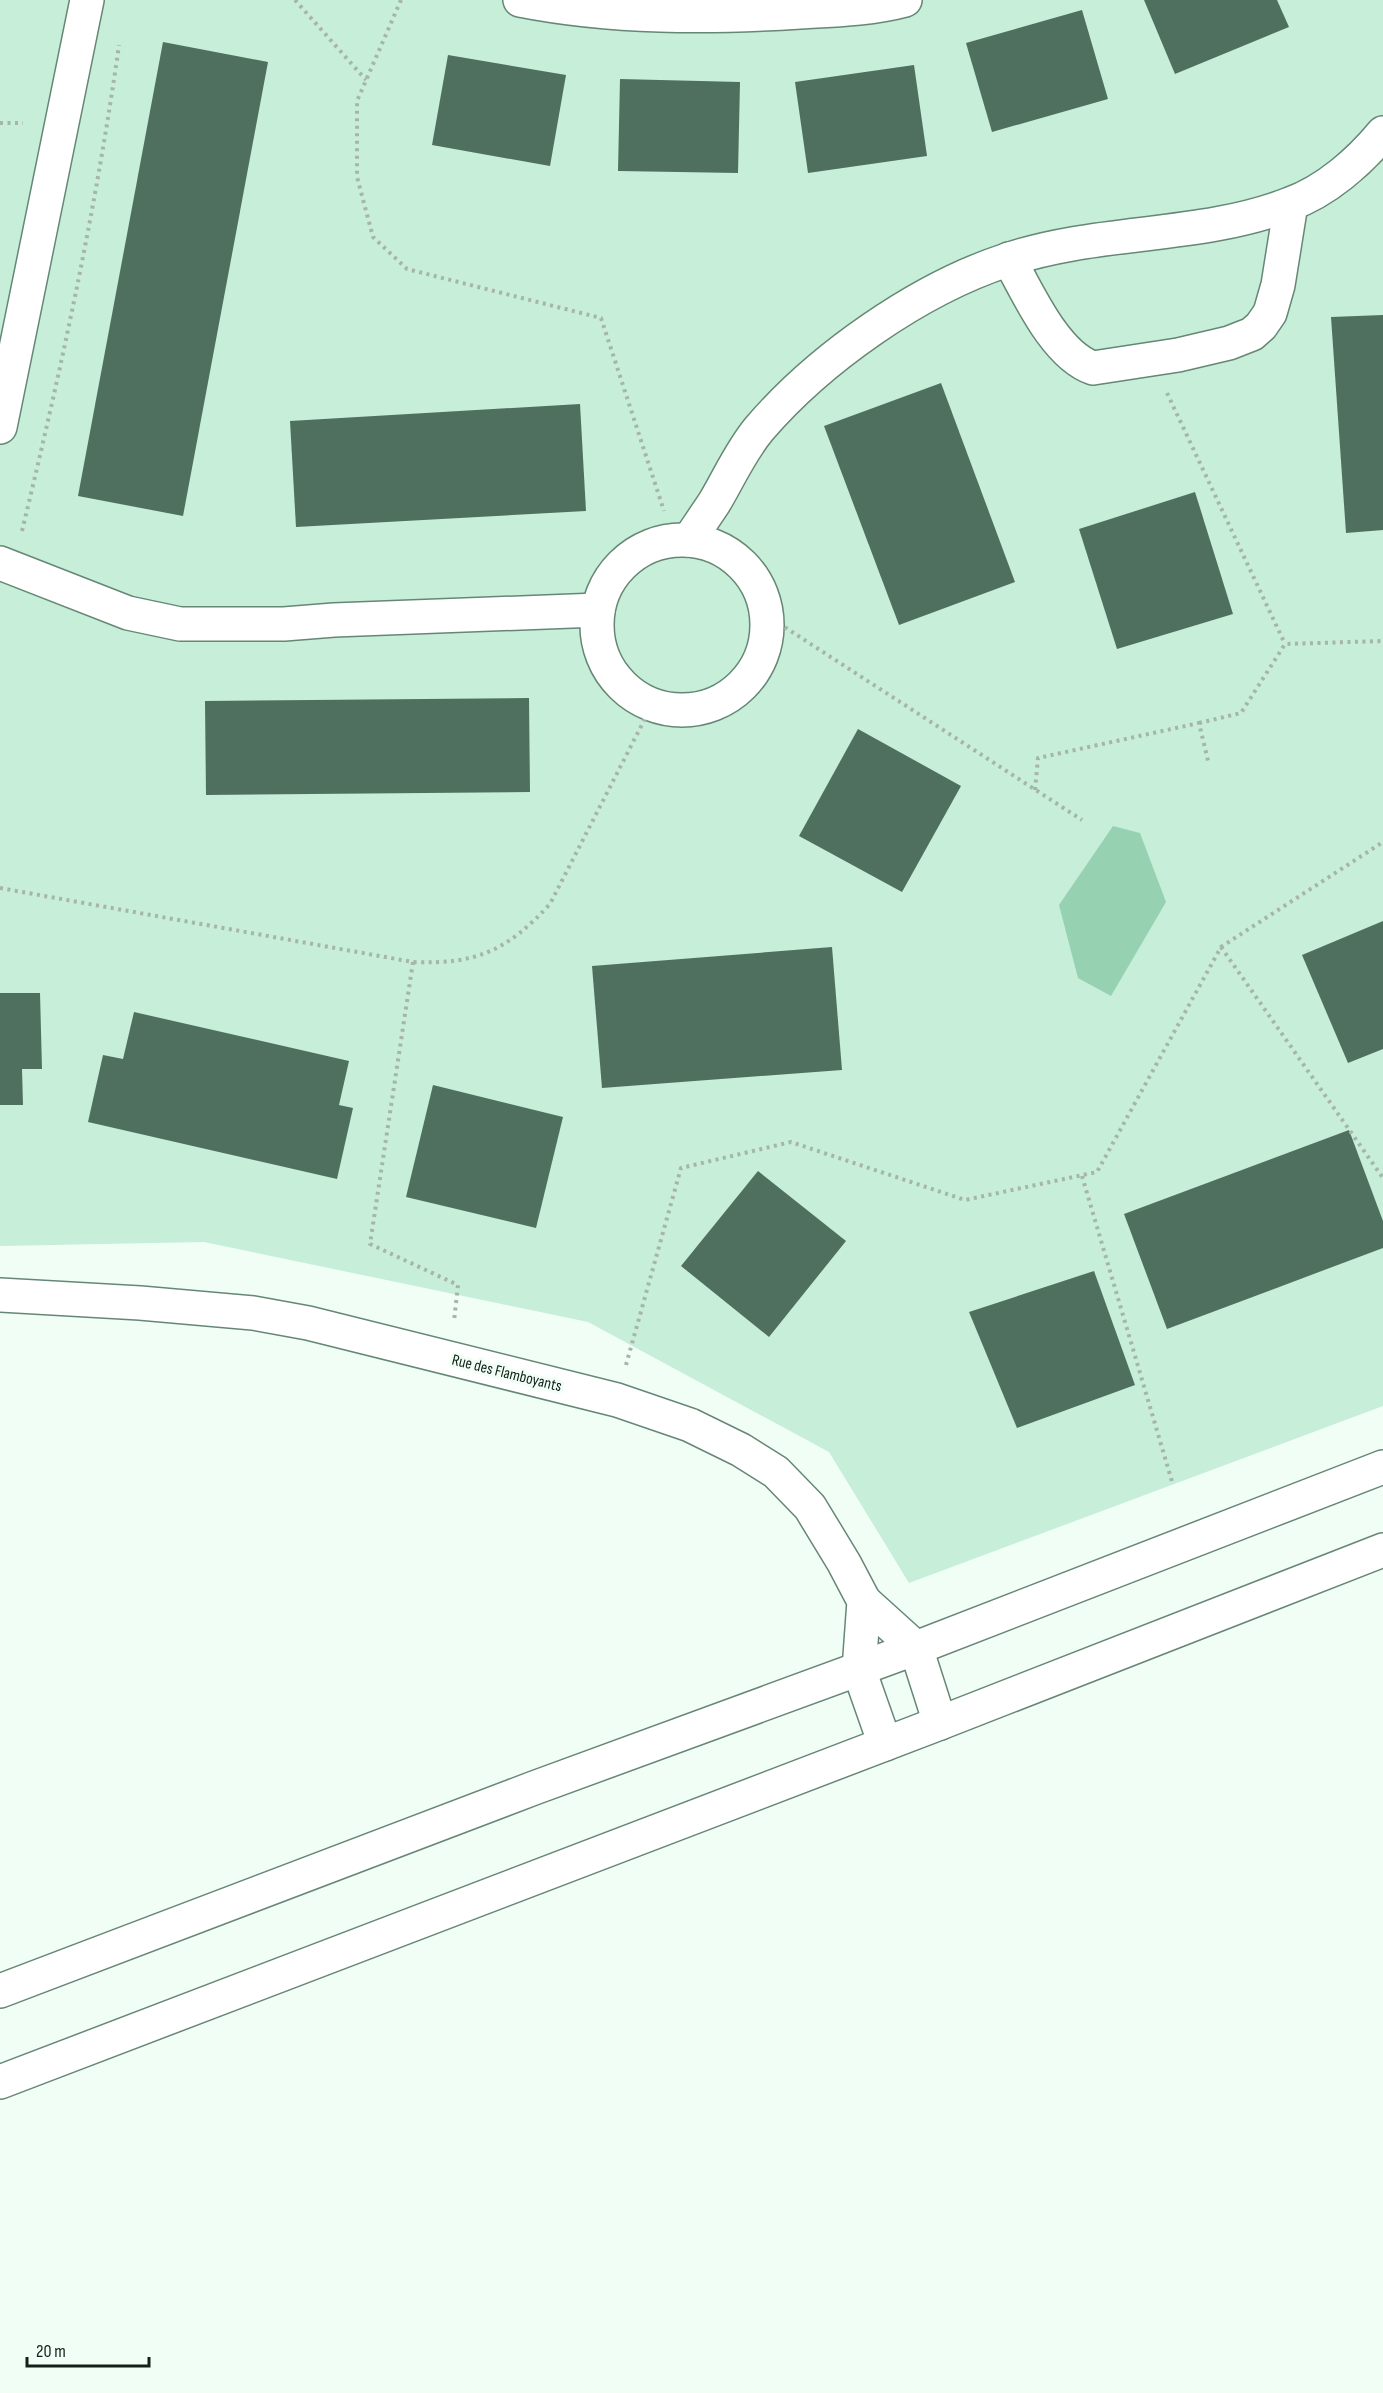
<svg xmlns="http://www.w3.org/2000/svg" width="1383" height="2393" viewBox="0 0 1383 2393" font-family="'Sofia Sans Condensed',sans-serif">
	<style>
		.green { fill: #c6eed8 }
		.water { fill: #96d2b2 }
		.building { fill: #50705f }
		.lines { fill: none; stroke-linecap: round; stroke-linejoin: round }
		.minor-casing { stroke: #668775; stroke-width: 36 }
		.tertiary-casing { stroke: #668775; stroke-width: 36 }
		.path { stroke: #a7b4ad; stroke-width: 4; stroke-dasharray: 3 4.5; stroke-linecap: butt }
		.minor { stroke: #fff; stroke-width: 33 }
		.tertiary { stroke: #fff; stroke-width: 33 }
		.labels { text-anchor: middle; stroke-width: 6; stroke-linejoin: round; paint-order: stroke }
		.street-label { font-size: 16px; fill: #132019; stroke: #f0fef6 }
	</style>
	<rect width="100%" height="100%" fill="#f0fef6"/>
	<path class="green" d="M 0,0 L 1383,0 L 1383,1406 L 909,1583 L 829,1452 L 588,1322 L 204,1242 L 0,1246 Z"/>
	<path class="water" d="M 1113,826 L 1140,833 L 1166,902 L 1111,996 L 1078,978 L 1059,905 Z"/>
	<g class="building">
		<path d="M 1144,0 L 1277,0 L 1289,27 L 1175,74 Z"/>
		<path d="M 1082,10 L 1108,99 L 992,132 L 966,43 Z"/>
		<path d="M 163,42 L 268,62 L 183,516 L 78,496 Z"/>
		<path d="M 448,55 L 566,75 L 550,166 L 432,145 Z"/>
		<path d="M 914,65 L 927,156 L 808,173 L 795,82 Z"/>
		<path d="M 620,79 L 740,82 L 738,173 L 618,171 Z"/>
		<path d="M 1383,315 L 1383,530 L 1346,533 L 1331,317 Z"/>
		<path d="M 941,383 L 1015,582 L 899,625 L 824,426 Z"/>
		<path d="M 580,404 L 586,511 L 296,527 L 290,421 Z"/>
		<path d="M 1195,492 L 1233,614 L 1117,649 L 1079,529 Z"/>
		<path d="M 529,698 L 530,792 L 206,795 L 205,701 Z"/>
		<path d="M 858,729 L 961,786 L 902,892 L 799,836 Z"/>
		<path d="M 1383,921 L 1383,1049 L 1348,1063 L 1302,955 Z"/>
		<path d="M 832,947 L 842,1070 L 602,1088 L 592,966 Z"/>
		<path d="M 0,993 L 40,993 L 42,1069 L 22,1069 L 23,1105 L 0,1105 Z"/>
		<path d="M 134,1012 L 349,1061 L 339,1105 L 353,1108 L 337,1179 L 88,1122 L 103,1055 L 123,1059 Z"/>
		<path d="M 433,1085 L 563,1117 L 536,1228 L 406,1197 Z"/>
		<path d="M 1349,1130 L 1383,1221 L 1383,1248 L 1167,1329 L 1124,1214 Z"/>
		<path d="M 758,1171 L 846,1241 L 769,1337 L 681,1266 Z"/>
		<path d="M 1094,1271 L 1135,1385 L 1017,1428 L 969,1312 Z"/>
	</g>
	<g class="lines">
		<defs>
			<g id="minor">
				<path d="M 520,0 C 612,18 707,18 800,12 C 835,10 871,9 905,0"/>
				<path d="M 1009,259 C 1028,293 1055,355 1093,368 L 1178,355 L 1229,343 L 1252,334 L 1261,326 L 1270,313 L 1278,285 L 1291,204"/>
				<path d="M 0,427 L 87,0"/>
				<circle cx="682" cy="625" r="85"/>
				<path d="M 689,540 C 697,528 706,515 714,503 C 729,478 740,452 759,429 C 819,359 918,289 1007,260 C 1098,229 1200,239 1290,204 C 1326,191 1359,162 1383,133"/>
				<path d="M 0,563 L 128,613 L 180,624 L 284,624 L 334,620 L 598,610"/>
				<path d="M 0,1295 L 140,1303 L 253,1313 L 308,1323 L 617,1400 L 690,1425 L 741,1450 L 776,1472 L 810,1507 L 844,1563 L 864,1601 L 859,1670 L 885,1744"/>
				<path d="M 864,1601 L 916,1648 L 940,1723"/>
			</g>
			<g id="tertiary">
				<path d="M 0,1991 L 534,1788 L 916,1648 L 1383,1467"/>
				<path d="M 0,2082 L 940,1723 L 1383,1550"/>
			</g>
		</defs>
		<use href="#minor" class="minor-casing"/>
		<use href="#tertiary" class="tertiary-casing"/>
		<g class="path">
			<path d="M 295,0 L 366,80"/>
			<path d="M 401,0 L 357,101 L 357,177 L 373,237 L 407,269 L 601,318 L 664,511"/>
			<path d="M 0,123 L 23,123"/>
			<path d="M 1167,393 L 1285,644"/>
			<path d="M 22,531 C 61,370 96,209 119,45"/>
			<path d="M 766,615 L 1082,820"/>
			<path d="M 1199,723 L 1241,713 L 1285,644 L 1383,641"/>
			<path d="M 1035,790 L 1038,758 L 1199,723 L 1209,765"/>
			<path d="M 0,888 L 413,962 C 476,965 508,950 550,904 L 652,705"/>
			<path d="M 1221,947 L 1383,1178"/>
			<path d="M 413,962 L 370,1244 L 458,1285 L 454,1321"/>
			<path d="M 1082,1176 L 1173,1485"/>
			<path d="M 626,1365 L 681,1168 L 791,1142 L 965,1200 L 1097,1172 L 1221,947 L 1383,842"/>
		</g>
		<use href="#minor" class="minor"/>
		<use href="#tertiary" class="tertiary"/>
	</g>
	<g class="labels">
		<g class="street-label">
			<text transform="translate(507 1372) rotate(14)" y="6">Rue des Flamboyants</text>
		</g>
	</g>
	<path d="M27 2357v9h122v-9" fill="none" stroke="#132019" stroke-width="3"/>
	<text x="36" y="2357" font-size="18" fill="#132019" stroke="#f0fef6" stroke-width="4.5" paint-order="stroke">20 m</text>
</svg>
